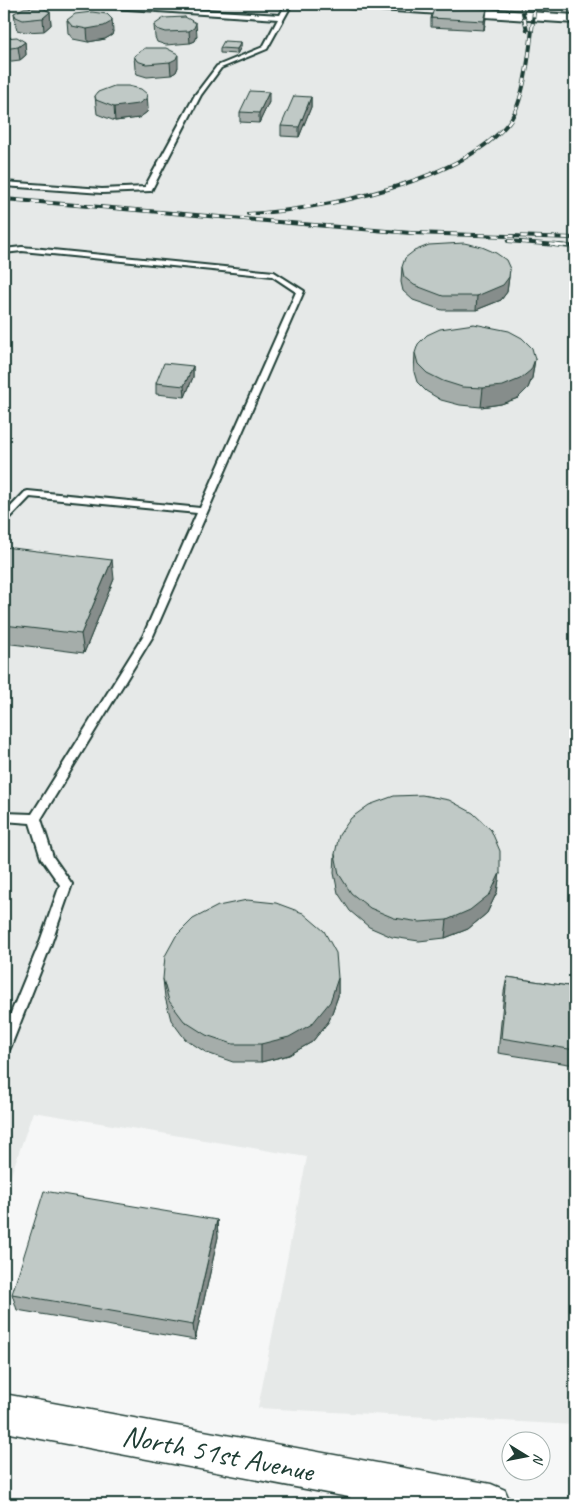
<svg xmlns="http://www.w3.org/2000/svg" width="579" height="1508" viewBox="0 0 579 1508" font-family="Caveat,sans-serif">
	<style>
		.built { fill: #e6e9e8 }
		.lines { fill: none; stroke-linecap: round; stroke-linejoin: round }
		.lane-casing { stroke: #1f3d34; stroke-width: 4 }
		.street-casing { stroke: #1f3d34; stroke-width: 4 }
		.primary-casing { stroke: #1f3d34; stroke-width: 3 }
		.lane { fill: #fff; fill-rule: evenodd }
		.street { fill: #fff; fill-rule: evenodd }
		.primary { fill: #fff; fill-rule: evenodd }
		.rail-far1-casing { stroke: #1f3d34; stroke-width: 4 }
		.rail-casing { stroke: #1f3d34; stroke-width: 4.5 }
		.rail-far1 { stroke: #fff; stroke-width: 2.5; stroke-dasharray: 7; stroke-linecap: butt }
		.rail { stroke: #fff; stroke-width: 3; stroke-dasharray: 9; stroke-linecap: butt }
		.wall { fill: #a5adaa; stroke: #1f3d34 }
		.shaded-wall { fill: #868d8b; stroke: #1f3d34 }
		.building { fill: #c0c9c6; stroke: #1f3d34 }
		.labels { text-anchor: middle; stroke-width: 4; stroke-linejoin: round; paint-order: stroke }
		.near-street-label { font-size: 30px; fill: #1f3d34; stroke: #fff }
	</style>
	<rect width="100%" height="100%" fill="#f6f7f7"/>
	<filter id="ink" filterUnits="userSpaceOnUse"><feTurbulence type="fractalNoise" baseFrequency=".02" numOctaves="2"/><feDisplacementMap in="SourceGraphic" scale="10" xChannelSelector="R" yChannelSelector="G"/><feConvolveMatrix kernelMatrix="1 2 1 2 8 2 1 2 1" color-interpolation-filters="sRGB"/></filter>
	<g filter="url(#ink)">
		<path class="built" d="M 4,4 L 575,4 L 575,1425 L 258,1408 L 307,1157 L 33,1112 L 4,1195 Z"/>
		<g class="lines">
			<defs>
				<g id="lane">
					<path d="M 80,4 L 107,4 L 280,15 L 286,4 L 292,4 L 267,49 L 221,68 L 201,95 L 151,191 L 102,193 L 4,186 L 4,182 L 102,189 L 145,187 L 195,95 L 217,66 L 263,47 L 278,19 L 83,6 Z"/>
					<path d="M 22,247 L 274,272 L 304,291 L 153,636 L 41,819 L 53,857 L 72,884 L 50,947 L 11,1046 L 9,1050 L 4,1052 L 4,1030 L 38,947 L 60,885 L 41,858 L 30,823 L 4,821 L 4,813 L 32,814 L 143,636 L 197,513 L 30,497 L 7,521 L 4,522 L 4,514 L 25,492 L 28,491 L 200,508 L 296,292 L 272,276 L 22,251 L 4,253 L 4,249 Z"/>
					<path d="M 361,1476 L 367,1478 L 369,1484 L 365,1504 L 349,1504 L 355,1478 Z"/>
				</g>
				<path id="street" d="M 343,4 L 402,4 L 575,15 L 575,23 L 349,8 Z"/>
				<path id="primary" d="M 4,1394 L 491,1484 L 505,1490 L 511,1504 L 385,1504 L 4,1432 Z"/>
			</defs>
			<use href="#lane" class="lane-casing"/>
			<use href="#street" class="street-casing"/>
			<use href="#primary" class="primary-casing"/>
			<use href="#lane" class="lane"/>
			<use href="#street" class="street"/>
			<use href="#primary" class="primary"/>
			<defs>
				<g id="rail-far1">
					<path d="M 521,4 L 527,30"/>
					<path d="M 4,199 L 411,233 L 575,238"/>
					<path d="M 248,214 C 320,210 462,182 509,122 C 527,98 531,34 535,4"/>
					<path d="M 508,241 L 569,246"/>
				</g>
				<path id="rail" d="M 555,245 L 575,247"/>
			</defs>
			<use href="#rail-far1" class="rail-far1-casing"/>
			<use href="#rail" class="rail-casing"/>
			<use href="#rail-far1" class="rail-far1"/>
			<use href="#rail" class="rail"/>
		</g>
		<g class="wall">
			<path d="M 110,4 L 109,4 L 139,4 L 137,6 Z"/>
			<path d="M 547,4 L 575,4 L 575,10 L 546,8 Z"/>
			<path d="M 50,12 L 51,25 L 44,31 L 25,32 L 17,30 L 16,26 L 14,13 Z"/>
			<path d="M 185,17 L 197,36 L 195,41 L 190,43 L 166,45 L 157,42 L 155,37 L 154,25 Z"/>
			<path d="M 431,18 L 486,18 L 484,30 L 431,27 Z"/>
			<path d="M 67,20 L 113,31 L 112,35 L 105,39 L 88,42 L 73,39 L 68,33 Z"/>
			<path d="M 4,38 L 25,42 L 26,55 L 20,60 L 4,62 Z"/>
			<path d="M 241,42 L 241,47 L 237,54 L 220,53 L 220,48 Z"/>
			<path d="M 145,48 L 178,67 L 176,72 L 171,75 L 147,77 L 137,74 L 135,69 L 134,56 Z"/>
			<path d="M 95,96 L 148,108 L 147,112 L 139,118 L 115,121 L 97,114 Z"/>
			<path d="M 311,97 L 311,107 L 299,137 L 281,136 L 281,126 Z"/>
			<path d="M 269,102 L 259,123 L 240,122 L 240,112 Z"/>
			<path d="M 402,267 L 510,269 L 507,292 L 501,300 L 476,310 L 442,310 L 413,300 L 403,291 L 401,282 Z"/>
			<path d="M 415,353 L 535,359 L 532,378 L 528,388 L 518,398 L 501,404 L 481,407 L 460,405 L 441,400 L 426,391 L 417,382 L 414,372 Z"/>
			<path d="M 193,366 L 193,377 L 185,397 L 156,394 L 156,383 Z"/>
			<path d="M 4,547 L 114,579 L 84,653 L 4,643 Z"/>
			<path d="M 335,854 L 500,873 L 497,892 L 487,913 L 468,929 L 445,938 L 419,941 L 392,937 L 369,927 L 350,911 L 338,893 L 334,873 Z"/>
			<path d="M 507,977 L 575,987 L 575,1065 L 498,1053 L 504,992 Z"/>
			<path d="M 338,978 L 338,996 L 329,1021 L 312,1042 L 289,1055 L 261,1062 L 233,1062 L 207,1053 L 185,1039 L 171,1020 L 165,997 L 163,979 Z"/>
			<path d="M 217,1220 L 218,1237 L 195,1340 L 17,1310 L 12,1294 Z"/>
		</g>
		<g class="shaded-wall">
			<path d="M 487,9 L 486,18 L 484,30 L 484,21 Z"/>
			<path d="M 50,12 L 51,25 L 44,31 L 43,18 Z"/>
			<path d="M 112,19 L 113,31 L 112,35 L 105,39 L 88,42 L 87,29 Z"/>
			<path d="M 196,23 L 197,36 L 195,41 L 190,43 L 189,31 Z"/>
			<path d="M 25,42 L 26,55 L 20,60 L 18,47 Z"/>
			<path d="M 241,42 L 241,47 L 237,54 L 237,49 Z"/>
			<path d="M 178,54 L 178,67 L 176,72 L 171,75 L 170,62 Z"/>
			<path d="M 269,92 L 269,102 L 259,123 L 259,113 Z"/>
			<path d="M 147,94 L 148,108 L 147,112 L 139,118 L 115,121 L 114,107 Z"/>
			<path d="M 311,97 L 311,107 L 299,137 L 299,127 Z"/>
			<path d="M 509,277 L 507,292 L 501,300 L 476,310 L 477,296 Z"/>
			<path d="M 535,359 L 532,378 L 528,388 L 518,398 L 501,404 L 481,407 L 483,388 Z"/>
			<path d="M 193,366 L 193,377 L 185,397 L 184,386 Z"/>
			<path d="M 112,560 L 114,579 L 84,653 L 81,634 Z"/>
			<path d="M 500,873 L 497,892 L 487,913 L 468,929 L 445,938 L 447,920 Z"/>
			<path d="M 338,978 L 338,996 L 329,1021 L 312,1042 L 289,1055 L 261,1062 L 261,1044 Z"/>
			<path d="M 217,1220 L 218,1237 L 195,1340 L 193,1325 Z"/>
		</g>
		<g class="building">
			<path d="M 435,6 L 487,9 L 484,21 L 431,18 Z"/>
			<path d="M 41,7 L 50,12 L 43,18 L 23,20 L 16,17 L 14,13 L 24,8 Z"/>
			<path d="M 92,12 L 107,14 L 112,19 L 111,22 L 104,26 L 87,29 L 72,26 L 67,20 L 75,14 Z"/>
			<path d="M 185,17 L 196,23 L 194,28 L 189,31 L 166,32 L 157,29 L 154,25 L 164,18 Z"/>
			<path d="M 17,37 L 25,42 L 18,47 L 4,49 L 4,38 Z"/>
			<path d="M 224,41 L 241,42 L 237,49 L 220,48 Z"/>
			<path d="M 145,48 L 166,48 L 178,54 L 176,59 L 170,62 L 146,64 L 137,61 L 134,56 Z"/>
			<path d="M 114,86 L 128,86 L 141,89 L 147,94 L 146,99 L 138,104 L 114,107 L 96,100 L 95,96 L 98,92 Z"/>
			<path d="M 250,91 L 269,92 L 259,113 L 240,112 Z"/>
			<path d="M 294,96 L 311,97 L 299,127 L 281,126 Z"/>
			<path d="M 464,243 L 482,247 L 496,253 L 506,260 L 510,269 L 509,277 L 503,285 L 477,296 L 443,296 L 414,285 L 404,277 L 402,267 L 405,258 L 414,251 L 429,245 Z"/>
			<path d="M 474,324 L 509,331 L 522,338 L 532,348 L 535,359 L 531,370 L 520,379 L 503,386 L 483,388 L 462,387 L 443,381 L 427,373 L 418,364 L 415,353 L 418,344 L 427,335 L 440,329 Z"/>
			<path d="M 164,363 L 193,366 L 184,386 L 156,383 Z"/>
			<path d="M 4,547 L 112,560 L 81,634 L 4,625 Z"/>
			<path d="M 422,795 L 449,800 L 473,813 L 491,830 L 500,851 L 500,873 L 490,894 L 470,910 L 447,920 L 420,922 L 394,918 L 370,908 L 351,893 L 339,874 L 335,854 L 339,835 L 351,818 L 369,805 L 394,796 Z"/>
			<path d="M 247,900 L 276,903 L 303,913 L 324,931 L 336,953 L 338,978 L 330,1002 L 312,1024 L 289,1037 L 261,1044 L 233,1044 L 206,1035 L 184,1021 L 169,1001 L 163,979 L 165,956 L 176,936 L 193,919 L 218,906 Z"/>
			<path d="M 507,977 L 575,987 L 575,1050 L 501,1038 Z"/>
			<path d="M 44,1191 L 217,1220 L 193,1325 L 12,1294 Z"/>
		</g>
	</g>
	<g class="labels">
		<g class="near-street-label">
			<text transform="translate(218 1453) rotate(11)" y="10">North 51st Avenue</text>
		</g>
	</g>
	<rect width="579" height="1508" fill="none" stroke="#fff" stroke-width="20"/>
	<rect x="10" y="10" width="559" height="1488" fill="none" stroke="#1f3d34" stroke-width="2" filter="url(#ink)"/>
	<g transform="translate(526 1456) rotate(100)"><circle r="24" fill="#ffffff" stroke="#a5b1ae"/>
	<path d="M0-4L9 19L0 12L-9 19Z" fill="#1f3d34"/>
	<text y="-8" font-size="14" font-weight="bold" text-anchor="middle" fill="#1f3d34">N</text>
	</g>
</svg>
